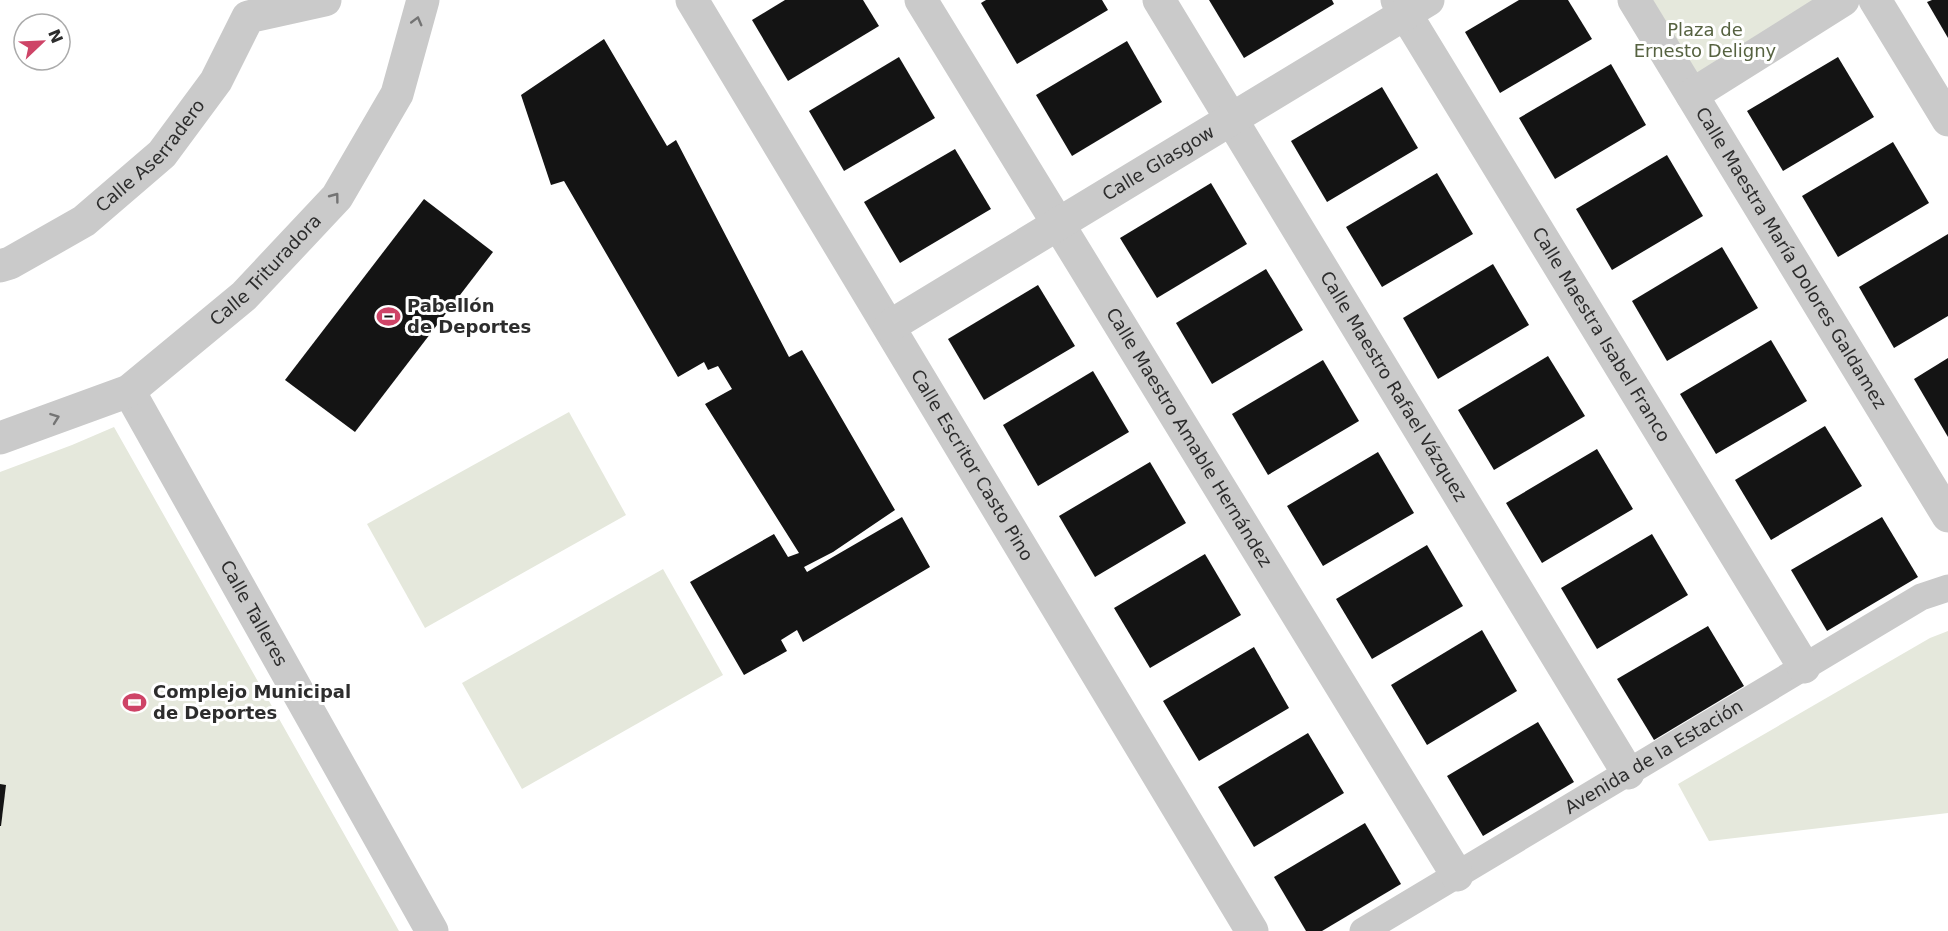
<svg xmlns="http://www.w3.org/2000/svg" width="1948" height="931" viewBox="0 0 1948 931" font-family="'DejaVu Sans',sans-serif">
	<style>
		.green { fill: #e5e8dc }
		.building { fill: #141414 }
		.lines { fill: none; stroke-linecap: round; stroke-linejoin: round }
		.pedestrian { stroke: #cacaca; stroke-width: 27 }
		.minor { stroke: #cacaca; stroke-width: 33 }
		.oneway { stroke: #747474 }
		.labels { text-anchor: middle; stroke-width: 6; stroke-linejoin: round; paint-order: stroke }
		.park-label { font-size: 18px; fill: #566240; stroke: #fff }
		.street-label { font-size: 18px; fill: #2d2d2d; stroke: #fff }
		.poi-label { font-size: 18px; font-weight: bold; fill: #2d2d2d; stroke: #fff; text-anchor: start }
	</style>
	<rect width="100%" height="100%" fill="#fff"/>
	<g class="green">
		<path d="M 1634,0 L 1843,0 L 1692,95 Z"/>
		<path d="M 569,412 L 626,515 L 425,628 L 367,524 Z"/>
		<path d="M 114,427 L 399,931 L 0,931 L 0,472 L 72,445 Z"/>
		<path d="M 663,569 L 723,675 L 522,789 L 462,683 Z"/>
		<path d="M 1948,631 L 1948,813 L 1709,841 L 1678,784 L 1930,638 Z"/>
	</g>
	<g class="building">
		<path d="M 785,0 L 863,0 L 879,26 L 788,81 L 752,20 Z"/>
		<path d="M 986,0 L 1102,0 L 1108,10 L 1017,64 L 981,3 Z"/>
		<path d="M 1209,0 L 1332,0 L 1334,4 L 1244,58 Z"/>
		<path d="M 1519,0 L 1568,0 L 1592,39 L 1500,93 L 1465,32 Z"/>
		<path d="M 1932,0 L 1948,0 L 1948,38 L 1927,2 Z"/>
		<path d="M 604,39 L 667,146 L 676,140 L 789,357 L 802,350 L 895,510 L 833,552 L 804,567 L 807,572 L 902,517 L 930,567 L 803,642 L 797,630 L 781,640 L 787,651 L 744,675 L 690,582 L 774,534 L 788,557 L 799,553 L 705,404 L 732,389 L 718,366 L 708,370 L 704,362 L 678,377 L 564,181 L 551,185 L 521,95 Z"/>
		<path d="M 1127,41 L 1162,102 L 1072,156 L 1036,95 Z"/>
		<path d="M 899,57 L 935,118 L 844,171 L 809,111 Z"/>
		<path d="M 1838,57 L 1874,117 L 1783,171 L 1747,111 Z"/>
		<path d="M 1611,64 L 1646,125 L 1555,179 L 1519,118 Z"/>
		<path d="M 1382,87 L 1418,148 L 1327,202 L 1291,141 Z"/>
		<path d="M 1893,142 L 1929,203 L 1838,257 L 1802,196 Z"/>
		<path d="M 955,149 L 991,209 L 900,263 L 864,202 Z"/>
		<path d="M 1667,155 L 1703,216 L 1612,270 L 1576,209 Z"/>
		<path d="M 1437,173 L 1473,234 L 1382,287 L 1346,227 Z"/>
		<path d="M 1211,183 L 1247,244 L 1157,298 L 1120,238 Z"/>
		<path d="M 424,199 L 493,252 L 355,432 L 285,380 Z"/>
		<path d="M 1948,234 L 1948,316 L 1894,348 L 1859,287 Z"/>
		<path d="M 1722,247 L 1758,308 L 1667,361 L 1632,301 Z"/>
		<path d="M 1493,264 L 1529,325 L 1438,379 L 1403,318 Z"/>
		<path d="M 1266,269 L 1303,330 L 1212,384 L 1176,323 Z"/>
		<path d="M 1038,285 L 1075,346 L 984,400 L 948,339 Z"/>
		<path d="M 1771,340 L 1807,401 L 1716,454 L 1680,394 Z"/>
		<path d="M 1548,356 L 1585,416 L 1494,470 L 1458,410 Z"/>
		<path d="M 1948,358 L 1948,437 L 1914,379 Z"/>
		<path d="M 1323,360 L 1359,421 L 1268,475 L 1232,414 Z"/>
		<path d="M 1093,371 L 1129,432 L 1038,486 L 1003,425 Z"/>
		<path d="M 1825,426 L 1862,486 L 1771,540 L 1735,480 Z"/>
		<path d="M 1597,449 L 1633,509 L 1542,563 L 1506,503 Z"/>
		<path d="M 1378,452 L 1414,513 L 1323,566 L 1287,506 Z"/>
		<path d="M 1150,462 L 1186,523 L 1095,577 L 1059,516 Z"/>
		<path d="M 1882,517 L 1918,577 L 1827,631 L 1791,570 Z"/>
		<path d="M 1652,534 L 1688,595 L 1597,649 L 1561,588 Z"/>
		<path d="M 1427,545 L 1463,606 L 1372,659 L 1336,599 Z"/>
		<path d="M 1205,554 L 1241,615 L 1150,668 L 1114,608 Z"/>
		<path d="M 1708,626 L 1744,686 L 1654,740 L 1617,679 Z"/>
		<path d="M 1482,630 L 1517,691 L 1427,745 L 1391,685 Z"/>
		<path d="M 1254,647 L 1289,708 L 1199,761 L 1163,701 Z"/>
		<path d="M 1538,722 L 1574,782 L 1483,836 L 1447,776 Z"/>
		<path d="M 1308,733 L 1344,793 L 1254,847 L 1218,787 Z"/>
		<path d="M 0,784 L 6,785 L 1,826 L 0,826 Z"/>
		<path d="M 1365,823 L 1401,884 L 1322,931 L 1306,931 L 1274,877 Z"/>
	</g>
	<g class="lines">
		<path class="pedestrian" id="s1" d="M 1363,931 L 1921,597 L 1948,588"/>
		<g class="minor">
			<path id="s2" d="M 692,0 L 1252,931"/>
			<path id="s3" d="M 921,0 L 1457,875"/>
			<path id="s4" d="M 1159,0 L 1628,773"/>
			<path id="s5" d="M 1397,0 L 1804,667"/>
			<path id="s6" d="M 1634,0 L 1948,516"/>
			<path d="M 1875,0 L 1948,120"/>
			<path d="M 1692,95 L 1843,0"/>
			<path id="s7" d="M 0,266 L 10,263 L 84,221 L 162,154 L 216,81 L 248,17 L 325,0"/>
			<path id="s8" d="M 890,326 L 1428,0"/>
			<path id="s9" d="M 129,391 L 432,931"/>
			<path id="s10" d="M 0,438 L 129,391 L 244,296 L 337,197 L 397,94 L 423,0"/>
		</g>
	</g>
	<defs><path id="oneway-chevron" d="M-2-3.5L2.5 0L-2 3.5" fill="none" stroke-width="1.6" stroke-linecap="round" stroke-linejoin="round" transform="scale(1.5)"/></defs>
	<g class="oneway">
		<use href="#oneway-chevron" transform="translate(417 21) rotate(-75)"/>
		<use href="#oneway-chevron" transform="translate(335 197) rotate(-53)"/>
		<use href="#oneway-chevron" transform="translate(55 418) rotate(-20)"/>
	</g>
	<defs>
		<symbol id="stadium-bare" viewBox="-9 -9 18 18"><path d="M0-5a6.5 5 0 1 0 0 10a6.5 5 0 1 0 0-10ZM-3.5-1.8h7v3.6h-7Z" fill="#ce4467" stroke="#fff" stroke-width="2.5" paint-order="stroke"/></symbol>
	</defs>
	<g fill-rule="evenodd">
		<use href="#stadium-bare" x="372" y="300" width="33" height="33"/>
		<use href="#stadium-bare" x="118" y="686" width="33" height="33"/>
	</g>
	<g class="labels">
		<g class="park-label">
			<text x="1705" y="36">Plaza de<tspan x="1705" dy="21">Ernesto Deligny</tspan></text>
		</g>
		<g class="street-label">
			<text dy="6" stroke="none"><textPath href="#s7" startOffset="189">Calle Aserradero</textPath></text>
			<text dy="6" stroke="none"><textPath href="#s8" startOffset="314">Calle Glasgow</textPath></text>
			<text dy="6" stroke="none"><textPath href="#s6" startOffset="302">Calle Maestra María Dolores Galdamez</textPath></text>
			<text dy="6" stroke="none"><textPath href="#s10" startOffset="320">Calle Trituradora</textPath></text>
			<text dy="6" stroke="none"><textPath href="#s5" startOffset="392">Calle Maestra Isabel Franco</textPath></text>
			<text dy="6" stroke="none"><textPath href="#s4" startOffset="452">Calle Maestro Rafael Vázquez</textPath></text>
			<text dy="6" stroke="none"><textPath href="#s3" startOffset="513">Calle Maestro Amable Hernández</textPath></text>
			<text dy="6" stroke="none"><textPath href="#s2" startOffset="543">Calle Escritor Casto Pino</textPath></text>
			<text dy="6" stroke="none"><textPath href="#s9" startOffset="255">Calle Talleres</textPath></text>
			<text dy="6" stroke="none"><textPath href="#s1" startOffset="339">Avenida de la Estación</textPath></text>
		</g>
		<g class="poi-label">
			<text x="407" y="312">Pabellón<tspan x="407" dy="21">de Deportes</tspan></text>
			<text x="153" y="698">Complejo Municipal<tspan x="153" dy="21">de Deportes</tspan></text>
		</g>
	</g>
	<g transform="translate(42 42) rotate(67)"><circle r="28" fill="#ffffff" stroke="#ababab" stroke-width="1.5"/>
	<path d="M0-4.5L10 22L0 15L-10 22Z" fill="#ce4467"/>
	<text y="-9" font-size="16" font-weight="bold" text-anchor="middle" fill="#2d2d2d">N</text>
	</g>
</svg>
